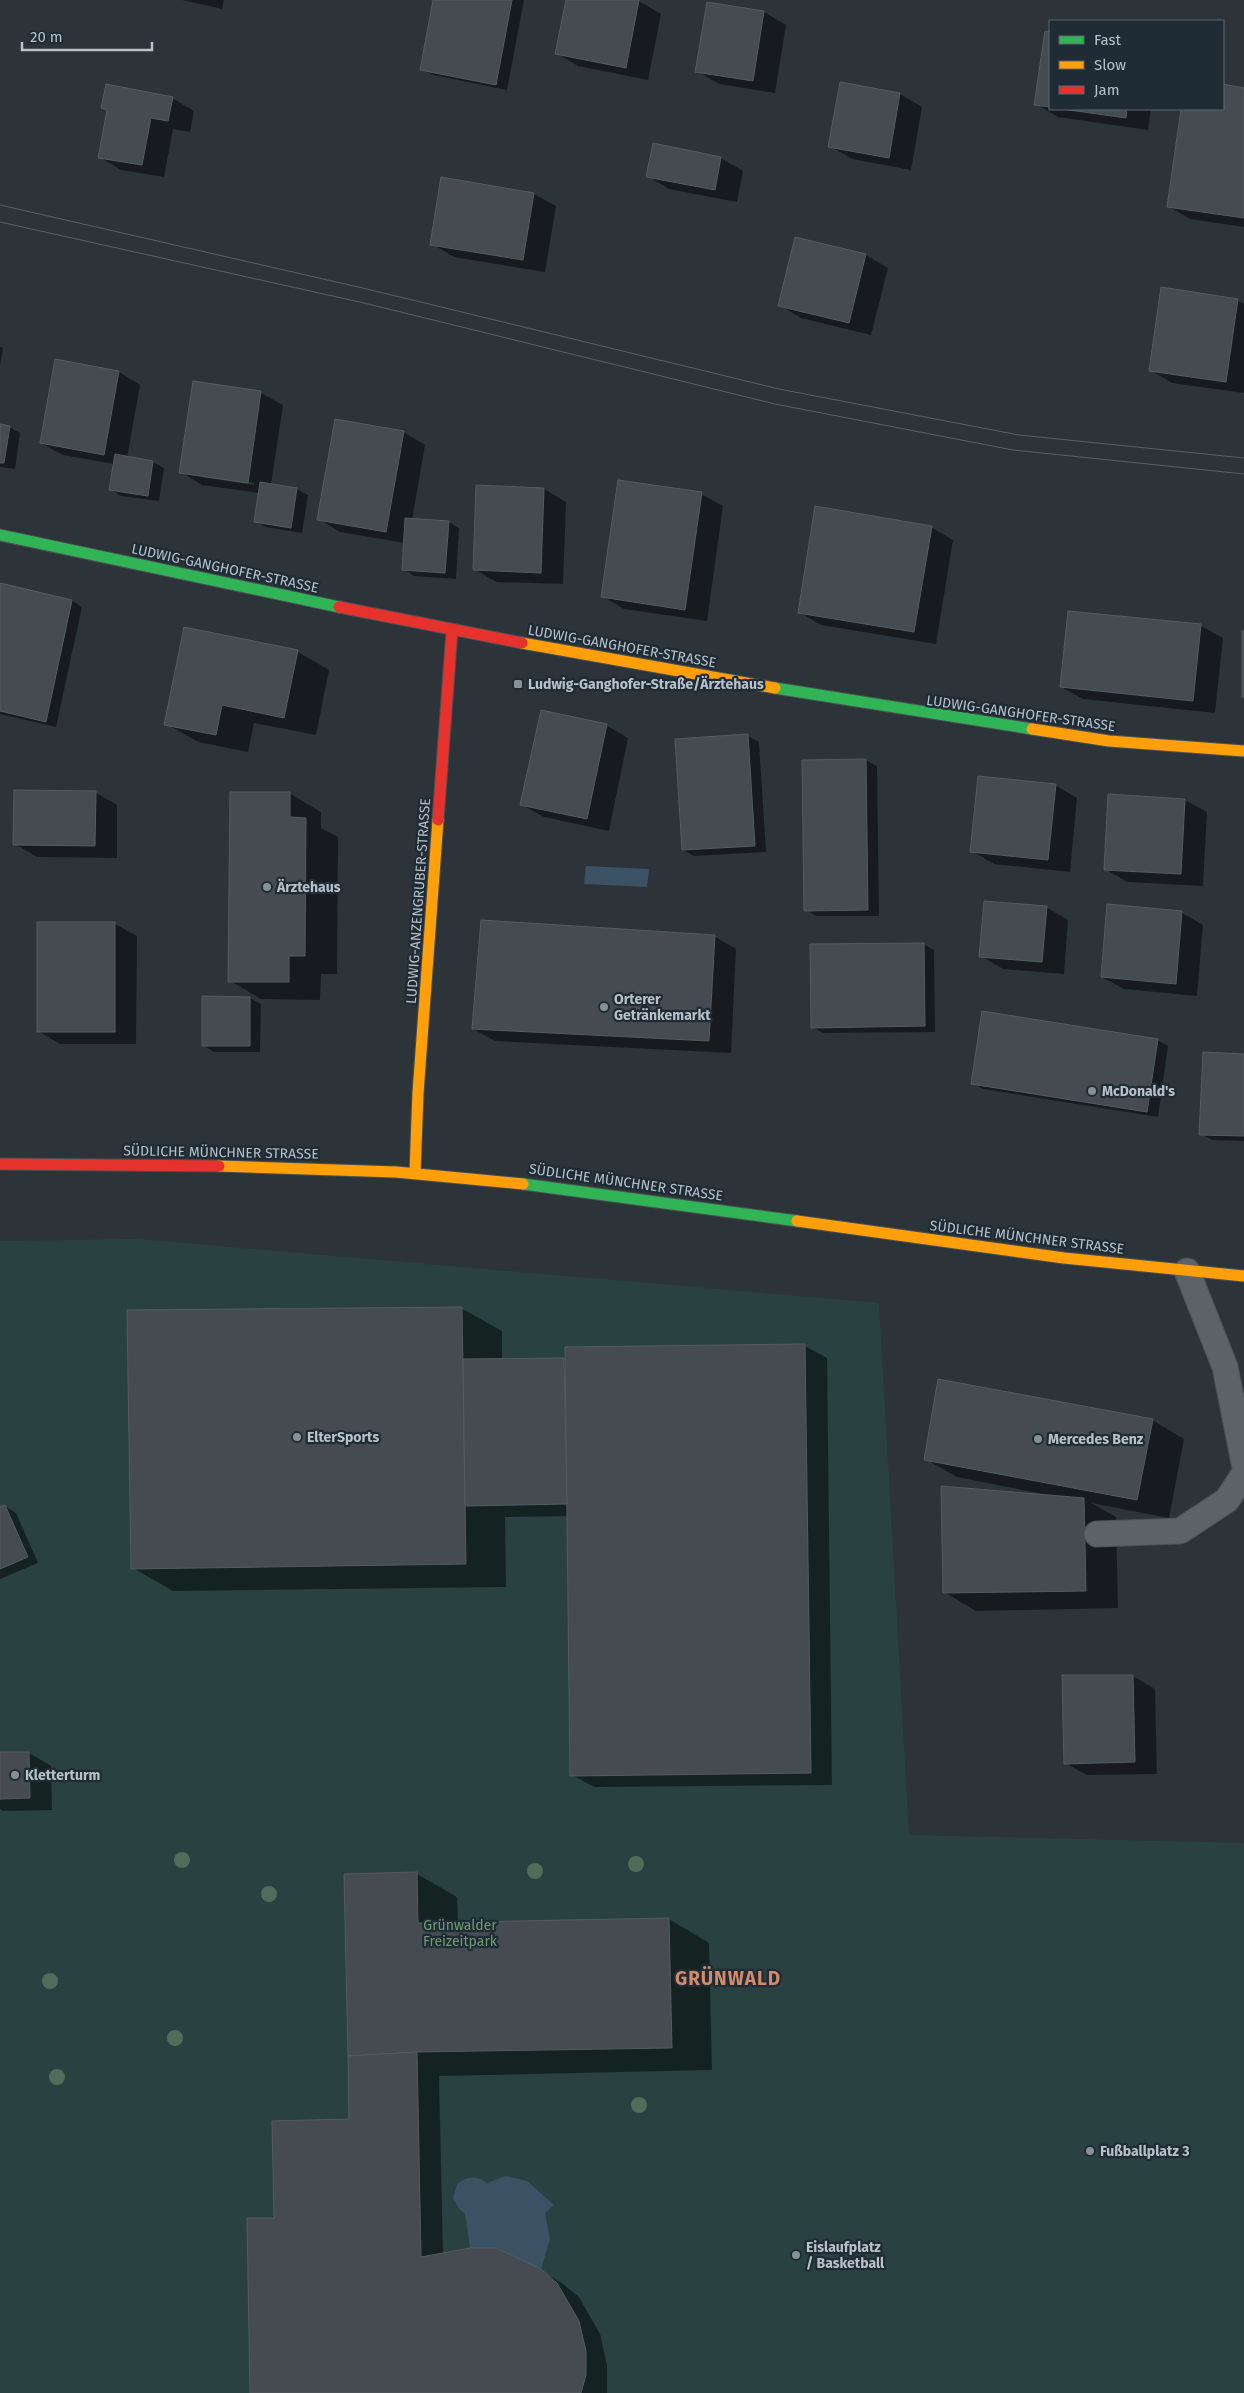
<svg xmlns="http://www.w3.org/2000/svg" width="1244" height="2393" viewBox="0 0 1244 2393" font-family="'Fira Sans',sans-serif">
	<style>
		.green { fill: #294141 }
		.water { fill: #3b5164 }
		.shadow { fill: #0007; fill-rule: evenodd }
		.building { fill: #454b50; stroke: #545c61 }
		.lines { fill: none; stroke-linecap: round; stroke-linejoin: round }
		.lane-casing { stroke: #4a5054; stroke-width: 27 }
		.fast-casing { stroke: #4a5054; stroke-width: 13 }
		.slow-casing { stroke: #4a5054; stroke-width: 13 }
		.jam-casing { stroke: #4a5054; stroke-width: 13 }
		.lane { stroke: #5d6268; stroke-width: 25 }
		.fast { stroke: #30b455; stroke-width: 11 }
		.slow { stroke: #ff9f0a; stroke-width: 11 }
		.jam { stroke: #e5322d; stroke-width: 11 }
		.tram { stroke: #5b6166; stroke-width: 1 }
		.tree { fill: #516d5a }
		.poi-dot { fill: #869098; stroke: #1f2b35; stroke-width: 2 }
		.labels { text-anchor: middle; stroke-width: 4.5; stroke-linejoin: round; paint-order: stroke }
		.street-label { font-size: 14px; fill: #b7c1ca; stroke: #1f2b35 }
		.poi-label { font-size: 14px; font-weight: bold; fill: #b7c1ca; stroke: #1f2b35; text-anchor: start }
		.park-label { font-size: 14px; fill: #6f9b74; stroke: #1f2b35 }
		.district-label { font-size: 19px; font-weight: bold; letter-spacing: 1px; fill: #d38b69; stroke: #1f2b35 }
	</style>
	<rect width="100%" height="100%" fill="#2c343a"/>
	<path class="green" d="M 137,1239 L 879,1303 L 909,1835 L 1244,1843 L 1244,2393 L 0,2393 L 0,1241 Z"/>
	<g class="water">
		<path d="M 586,866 L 649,869 L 647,887 L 584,884 Z"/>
		<path d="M 506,2176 L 527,2181 L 554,2205 L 545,2213 L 550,2239 L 541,2269 L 496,2248 L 470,2248 L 465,2213 L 460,2210 L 453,2198 L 457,2184 C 467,2176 476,2175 487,2183 Z"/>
	</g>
	<g class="shadow">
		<path d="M 182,0 L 224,0 L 222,9 Z"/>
		<path d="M 435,0 L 524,0 L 507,90 L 433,75 L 422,69 Z"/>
		<path d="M 567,0 L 633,0 L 639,1 L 661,14 L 648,80 L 578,66 L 556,53 Z"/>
		<path d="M 764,12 L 786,25 L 775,93 L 719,84 L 697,71 Z"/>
		<path d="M 1046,32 L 1050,33 L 1050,109 L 1151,109 L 1148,130 L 1058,117 L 1036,104 Z"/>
		<path d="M 841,83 L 900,94 L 922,107 L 911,170 L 852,159 L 830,146 Z"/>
		<path d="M 1223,86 L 1244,89 L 1244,227 L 1190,219 L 1168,206 L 1182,109 L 1223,109 Z"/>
		<path d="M 172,98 L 194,111 L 190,132 L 173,129 L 164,177 L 121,170 L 100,157 L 108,111 L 103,108 Z"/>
		<path d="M 654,144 L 721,158 L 743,171 L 737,202 L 669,189 L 647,176 Z"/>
		<path d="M 442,179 L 534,194 L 556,206 L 545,272 L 454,257 L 432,244 Z"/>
		<path d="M 796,238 L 866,255 L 888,268 L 871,335 L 801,318 L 779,305 Z"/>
		<path d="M 1237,300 L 1244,304 L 1244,393 L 1172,383 L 1150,370 Z"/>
		<path d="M 0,347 L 3,348 L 0,366 Z"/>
		<path d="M 119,372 L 140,385 L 127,458 L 153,462 L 164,468 L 159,501 L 121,496 L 110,489 L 114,464 L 63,455 L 41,443 Z"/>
		<path d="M 261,393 L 283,405 L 271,485 L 297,489 L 308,495 L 302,533 L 266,527 L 255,521 L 260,493 L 202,485 L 181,472 ZM 202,475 L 254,483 L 254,485 L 202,477 Z"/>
		<path d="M 0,426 L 9,427 L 20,433 L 15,469 L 0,467 Z"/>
		<path d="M 403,432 L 425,445 L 412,520 L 449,522 L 459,528 L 456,579 L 414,576 L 403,569 L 405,543 L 340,532 L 319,519 Z"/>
		<path d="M 544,489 L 566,502 L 563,584 L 496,582 L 474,569 Z"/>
		<path d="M 701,494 L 723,506 L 707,621 L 624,609 L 602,596 Z"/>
		<path d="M 931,527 L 953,540 L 936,644 L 821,625 L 799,612 Z"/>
		<path d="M 0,585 L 72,601 L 82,607 L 56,727 L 0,714 Z"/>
		<path d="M 1201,626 L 1223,638 L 1215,713 L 1083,699 L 1061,687 Z"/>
		<path d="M 298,652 L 329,670 L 316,735 L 254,723 L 248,752 L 198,742 L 166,724 Z"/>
		<path d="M 606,725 L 628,738 L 609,831 L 544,817 L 522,805 Z"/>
		<path d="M 748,736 L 759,742 L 766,852 L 694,856 L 683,850 Z"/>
		<path d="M 866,760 L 877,766 L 879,916 L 816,916 L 806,910 Z"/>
		<path d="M 1055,785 L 1077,798 L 1070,872 L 994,864 L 972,851 Z"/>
		<path d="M 95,792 L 117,805 L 117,858 L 37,857 L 15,844 Z"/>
		<path d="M 289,793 L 321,812 L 321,828 L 338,837 L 337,974 L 321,974 L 320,1000 L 261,999 L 230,981 Z"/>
		<path d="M 1109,795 L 1185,800 L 1207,812 L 1203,886 L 1127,882 L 1105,869 Z"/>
		<path d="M 1046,907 L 1068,920 L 1064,974 L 1003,969 L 981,956 Z"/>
		<path d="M 1181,912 L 1203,925 L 1197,996 L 1124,989 L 1102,977 Z"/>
		<path d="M 115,924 L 137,936 L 136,1044 L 60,1044 L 38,1031 Z"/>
		<path d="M 714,936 L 736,949 L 731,1053 L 495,1041 L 473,1029 Z"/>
		<path d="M 923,944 L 934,950 L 935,1032 L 823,1033 L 812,1027 Z"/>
		<path d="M 250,998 L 261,1004 L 260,1052 L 214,1052 L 203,1045 Z"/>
		<path d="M 1157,1040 L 1168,1046 L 1158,1117 L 983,1089 L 972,1083 Z"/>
		<path d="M 1244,1055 L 1244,1141 L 1212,1140 L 1201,1134 Z"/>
		<path d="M 461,1308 L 502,1331 L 502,1360 L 567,1361 L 567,1349 L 805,1346 L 827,1358 L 832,1785 L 594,1787 L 572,1775 L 569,1516 L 505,1517 L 506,1587 L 173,1591 L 133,1568 Z"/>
		<path d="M 1152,1420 L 1184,1439 L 1169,1518 L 1091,1503 L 1116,1517 L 1118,1608 L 976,1611 L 944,1592 L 1043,1494 L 957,1477 L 925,1459 Z"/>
		<path d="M 5,1506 L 16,1513 L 38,1563 L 0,1579 L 0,1509 Z"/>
		<path d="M 1133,1676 L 1155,1689 L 1157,1774 L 1087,1775 L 1065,1763 Z"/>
		<path d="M 29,1753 L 51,1766 L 52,1810 L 3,1811 L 0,1809 L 0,1754 Z"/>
		<path d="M 417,1874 L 457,1897 L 458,1923 L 669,1919 L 709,1943 L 712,2070 L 439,2076 L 443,2254 L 540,2270 L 563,2284 L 579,2297 L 600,2334 L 607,2365 L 607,2393 L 251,2393 L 275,2219 L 351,2121 Z"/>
	</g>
	<g class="building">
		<path d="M 433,0 L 512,0 L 496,85 L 420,70 Z"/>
		<path d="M 566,0 L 639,0 L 626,68 L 555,54 Z"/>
		<path d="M 707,2 L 764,11 L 753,81 L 695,72 Z"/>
		<path d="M 1045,31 L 1050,32 L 1050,107 L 1034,105 Z"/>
		<path d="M 840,82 L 900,93 L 889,158 L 828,147 Z"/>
		<path d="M 106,84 L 173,97 L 168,121 L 151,118 L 142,165 L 98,158 L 107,110 L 101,108 Z"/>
		<path d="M 1223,84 L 1244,88 L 1244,218 L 1167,207 L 1181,109 L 1223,109 Z"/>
		<path d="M 1062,109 L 1127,109 L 1126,118 Z"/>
		<path d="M 653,143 L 721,157 L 715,190 L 646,177 Z"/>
		<path d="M 441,177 L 534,193 L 523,260 L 430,245 Z"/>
		<path d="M 795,237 L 866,254 L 849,323 L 778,306 Z"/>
		<path d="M 1161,287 L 1238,299 L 1226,382 L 1149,371 Z"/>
		<path d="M 55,359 L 119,371 L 104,455 L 40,443 Z"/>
		<path d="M 193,381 L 261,391 L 248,483 L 179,473 Z"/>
		<path d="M 335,419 L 404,431 L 386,532 L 317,520 Z"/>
		<path d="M 0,424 L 10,426 L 4,463 L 0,463 Z"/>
		<path d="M 115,454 L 153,461 L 148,496 L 109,490 Z"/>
		<path d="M 618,480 L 702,492 L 685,610 L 601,597 Z"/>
		<path d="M 260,482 L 297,488 L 291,528 L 254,522 Z"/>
		<path d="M 476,485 L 544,488 L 541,573 L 473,570 Z"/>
		<path d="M 815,506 L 932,526 L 914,632 L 798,613 Z"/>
		<path d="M 405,518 L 449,521 L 445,573 L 402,570 Z"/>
		<path d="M 0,583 L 72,600 L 46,722 L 0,711 Z"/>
		<path d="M 1068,611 L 1201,624 L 1193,701 L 1060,687 Z"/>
		<path d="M 184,627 L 298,650 L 284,718 L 222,705 L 216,735 L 164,725 Z"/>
		<rect x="1242" y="631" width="2" height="66"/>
		<path d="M 541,710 L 607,724 L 587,819 L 520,805 Z"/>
		<path d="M 748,734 L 755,846 L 682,850 L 675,739 Z"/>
		<path d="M 866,759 L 868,910 L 804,911 L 802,760 Z"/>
		<path d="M 978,776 L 1056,784 L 1048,860 L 970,852 Z"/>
		<path d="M 14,790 L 96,791 L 95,846 L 13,845 Z"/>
		<path d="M 230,792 L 290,792 L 290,817 L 306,818 L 305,956 L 289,956 L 289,982 L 228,982 Z"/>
		<path d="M 1108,794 L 1185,799 L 1181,874 L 1104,870 Z"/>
		<path d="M 984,901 L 1047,906 L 1042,962 L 979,957 Z"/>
		<path d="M 1107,904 L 1182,911 L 1176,984 L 1101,977 Z"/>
		<path d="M 481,920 L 715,935 L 709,1041 L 472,1029 Z"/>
		<rect x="37" y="922" width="78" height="110"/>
		<path d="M 924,943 L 925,1026 L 811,1028 L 810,944 Z"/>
		<path d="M 202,996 L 250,997 L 250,1046 L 202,1046 Z"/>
		<path d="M 982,1011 L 1158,1039 L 1147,1112 L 971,1084 Z"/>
		<path d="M 1203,1052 L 1244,1054 L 1244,1136 L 1199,1135 Z"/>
		<path d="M 462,1307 L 466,1564 L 131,1569 L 127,1310 Z"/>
		<path d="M 805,1344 L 811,1773 L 570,1776 L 565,1347 Z"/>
		<path d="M 564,1358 L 567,1504 L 465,1506 L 463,1359 Z"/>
		<path d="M 938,1379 L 1153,1419 L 1137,1500 L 924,1460 Z"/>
		<path d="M 941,1486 L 1084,1498 L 1086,1591 L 943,1593 Z"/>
		<path d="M 5,1505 L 28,1557 L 0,1569 L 0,1507 Z"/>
		<path d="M 1062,1675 L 1133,1675 L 1135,1762 L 1064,1764 Z"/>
		<path d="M 0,1752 L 29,1752 L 30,1798 L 0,1799 Z"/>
		<path d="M 417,1872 L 418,1923 L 669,1918 L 672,2048 L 417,2052 L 348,2056 L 344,1874 Z"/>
		<path d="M 417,2052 L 421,2257 L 470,2248 L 496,2248 L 541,2269 L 557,2283 L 579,2321 L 586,2351 L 586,2375 L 581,2393 L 250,2393 L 247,2218 L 274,2218 L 272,2121 L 349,2119 L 348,2056 Z"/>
	</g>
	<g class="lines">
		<defs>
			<g id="lane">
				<path d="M 1187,1271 L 1225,1367 L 1244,1463"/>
				<path d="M 1097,1534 L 1180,1531 L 1227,1500 L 1244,1474"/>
			</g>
			<g id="fast">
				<path d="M 0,535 L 339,607"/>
				<path d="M 775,688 L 1032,729"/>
				<path d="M 523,1184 L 797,1221"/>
			</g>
			<g id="slow">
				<path d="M 522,643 L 775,688"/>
				<path d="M 1032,729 L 1109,741 L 1244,751"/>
				<path d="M 219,1166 L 396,1172 L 523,1184"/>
				<path d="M 415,1173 L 418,1093 L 438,820"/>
				<path d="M 797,1221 L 1064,1258 L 1244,1276"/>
			</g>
			<g id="jam">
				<path d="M 339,607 L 522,643"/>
				<path d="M 438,820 L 452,631"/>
				<path d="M 0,1164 L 219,1166"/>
			</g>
		</defs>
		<use href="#lane" class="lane-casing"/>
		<use href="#fast" class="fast-casing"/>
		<use href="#slow" class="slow-casing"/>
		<use href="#jam" class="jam-casing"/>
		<use href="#lane" class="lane"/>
		<use href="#fast" class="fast"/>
		<use href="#slow" class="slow"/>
		<use href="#jam" class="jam"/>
		<g class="tram">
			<path d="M 0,205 L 367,289 L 779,389 L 1019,435 L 1244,458"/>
			<path d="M 0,222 L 364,303 L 775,404 L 1013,450 L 1244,474"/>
		</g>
	</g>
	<g class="tree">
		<circle cx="182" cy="1860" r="8"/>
		<circle cx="636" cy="1864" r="8"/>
		<circle cx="535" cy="1871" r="8"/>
		<circle cx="269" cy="1894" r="8"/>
		<circle cx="50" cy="1981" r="8"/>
		<circle cx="175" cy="2038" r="8"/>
		<circle cx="57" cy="2077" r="8"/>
		<circle cx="639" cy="2105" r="8"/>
	</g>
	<g class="poi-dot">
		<rect x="513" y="679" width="10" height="10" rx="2.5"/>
		<circle cx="267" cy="887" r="5"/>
		<circle cx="604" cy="1007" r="5"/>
		<circle cx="1092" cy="1091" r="5"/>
		<circle cx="297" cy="1437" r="5"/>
		<circle cx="1038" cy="1439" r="5"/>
		<circle cx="15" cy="1775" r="5"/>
		<circle cx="1090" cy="2151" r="5"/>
		<circle cx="796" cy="2255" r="5"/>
	</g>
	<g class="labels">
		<g class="street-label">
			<text transform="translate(225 568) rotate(12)" y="5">LUDWIG-GANGHOFER-STRASSE</text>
			<text transform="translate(622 646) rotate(10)" y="5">LUDWIG-GANGHOFER-STRASSE</text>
			<text transform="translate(1021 713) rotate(8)" y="5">LUDWIG-GANGHOFER-STRASSE</text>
			<text transform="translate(418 901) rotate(-86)" y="5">LUDWIG-ANZENGRUBER-STRASSE</text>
			<text transform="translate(221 1152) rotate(1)" y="5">SÜDLICHE MÜNCHNER STRASSE</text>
			<text transform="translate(626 1182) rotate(8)" y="5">SÜDLICHE MÜNCHNER STRASSE</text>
			<text transform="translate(1027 1237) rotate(7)" y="5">SÜDLICHE MÜNCHNER STRASSE</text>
		</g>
		<g class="poi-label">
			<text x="528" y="689">Ludwig-Ganghofer-Straße/Ärztehaus</text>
			<text x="277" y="892">Ärztehaus</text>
			<text x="614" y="1004">Orterer<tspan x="614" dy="16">Getränkemarkt</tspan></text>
			<text x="1102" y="1096">McDonald's</text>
			<text x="307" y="1442">ElterSports</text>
			<text x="1048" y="1444">Mercedes Benz</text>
			<text x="25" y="1780">Kletterturm</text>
			<text x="1100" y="2156">Fußballplatz 3</text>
			<text x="806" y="2252">Eislaufplatz<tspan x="806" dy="16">/ Basketball</tspan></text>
		</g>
		<g class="park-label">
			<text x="460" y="1930">Grünwalder<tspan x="460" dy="16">Freizeitpark</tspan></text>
		</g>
		<g class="district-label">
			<text x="728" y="1985">GRÜNWALD</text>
		</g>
	</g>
	<rect x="1049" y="20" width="175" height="90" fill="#1f2b35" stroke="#5c6771"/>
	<rect x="1059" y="36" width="25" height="8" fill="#30b455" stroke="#5c6771"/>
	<text x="1094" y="45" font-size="15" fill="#b7c1ca">Fast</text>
	<rect x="1059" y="61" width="25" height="8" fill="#ff9f0a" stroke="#5c6771"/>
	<text x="1094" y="70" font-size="15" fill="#b7c1ca">Slow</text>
	<rect x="1059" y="86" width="25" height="8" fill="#e5322d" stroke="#5c6771"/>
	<text x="1094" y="95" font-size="15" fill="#b7c1ca">Jam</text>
	<path d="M22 42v8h130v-8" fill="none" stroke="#b7c1ca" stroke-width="2.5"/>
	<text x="30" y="42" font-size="15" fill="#b7c1ca" stroke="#1f2b35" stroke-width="4" paint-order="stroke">20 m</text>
</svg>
